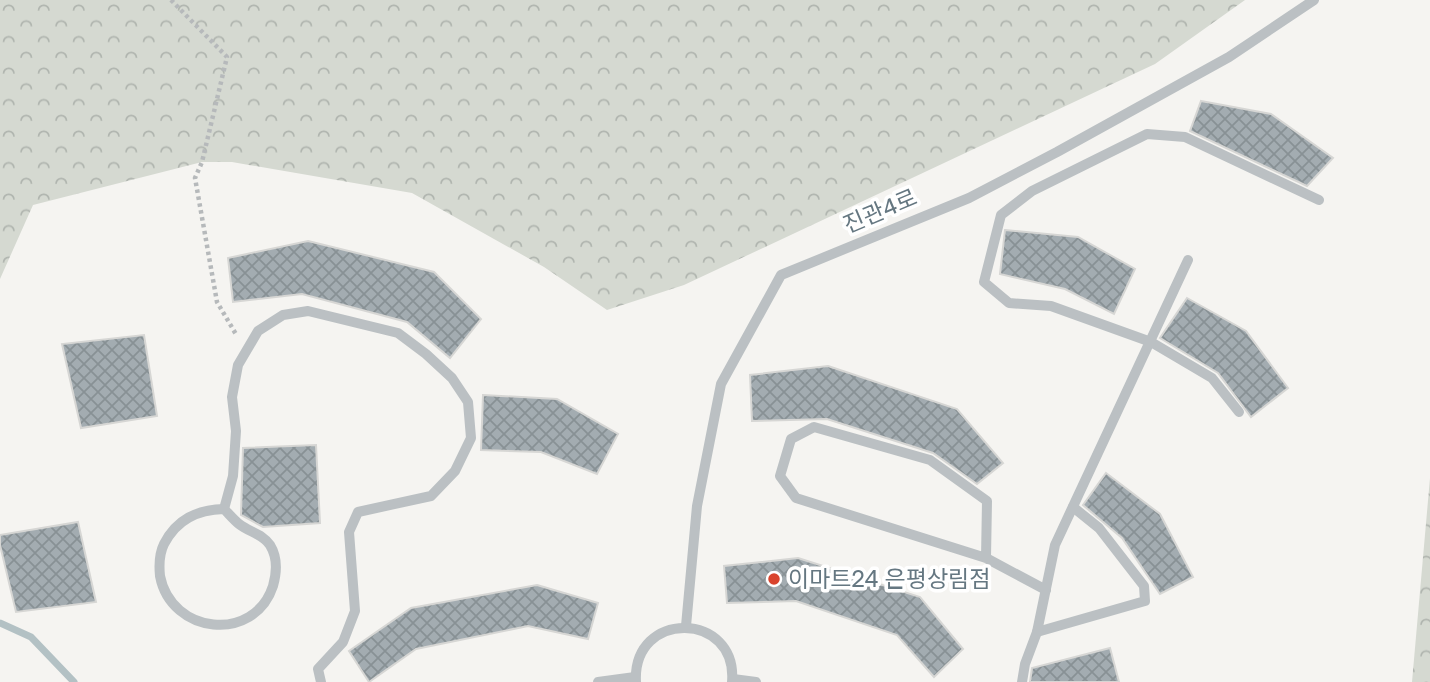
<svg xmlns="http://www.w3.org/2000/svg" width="1430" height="682" viewBox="0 0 1430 682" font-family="'Golos Text','Noto Sans KR',sans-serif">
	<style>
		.forest { fill: url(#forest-crowns) }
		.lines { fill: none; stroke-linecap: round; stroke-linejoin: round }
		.stream { stroke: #b3c1c4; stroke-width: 7 }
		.building { fill: url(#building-cross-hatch); stroke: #d6d6d4; stroke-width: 2 }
		.path { stroke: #b6b9bb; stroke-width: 4.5; stroke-dasharray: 3.5 3.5; stroke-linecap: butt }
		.service { stroke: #bbc0c3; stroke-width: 10 }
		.poi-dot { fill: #d9432d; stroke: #fff; stroke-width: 2.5 }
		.labels { text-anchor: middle; stroke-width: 7; stroke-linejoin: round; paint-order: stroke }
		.street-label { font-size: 23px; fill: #657781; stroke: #fff }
		.poi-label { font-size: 23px; fill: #657781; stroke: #fff; text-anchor: start }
	</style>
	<defs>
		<pattern id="forest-crowns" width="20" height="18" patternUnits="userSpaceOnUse" patternTransform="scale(1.75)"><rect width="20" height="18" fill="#d5d9d1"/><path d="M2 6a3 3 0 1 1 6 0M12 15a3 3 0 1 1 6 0" fill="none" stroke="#b0b5af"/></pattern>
		<pattern id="building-cross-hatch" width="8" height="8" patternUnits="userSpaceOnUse" patternTransform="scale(1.75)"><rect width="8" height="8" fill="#a3acb1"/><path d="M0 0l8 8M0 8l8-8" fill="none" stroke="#889195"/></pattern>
	</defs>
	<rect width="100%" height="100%" fill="#f5f4f1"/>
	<g class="forest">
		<path d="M 0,0 L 1245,0 L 1155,64 L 684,285 L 607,310 L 544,267 L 412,193 L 232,162 L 202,162 L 33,205 L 0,279 Z"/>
		<path d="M 1430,478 L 1430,682 L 1412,682 Z"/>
	</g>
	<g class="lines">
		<path class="stream" d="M 0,623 L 31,637 L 74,682"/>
	</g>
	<g class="building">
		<path d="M 1201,101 L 1271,114 L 1333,158 L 1307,186 L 1190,131 Z"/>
		<path d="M 1005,230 L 1078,237 L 1135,269 L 1114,314 L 1065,289 L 1000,274 Z"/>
		<path d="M 308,241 L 434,272 L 481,319 L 450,358 L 407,322 L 302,294 L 233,302 L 228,258 Z"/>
		<path d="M 1187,298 L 1246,331 L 1288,388 L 1251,417 L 1218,373 L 1160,338 Z"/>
		<path d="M 144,335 L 157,416 L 81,428 L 62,344 Z"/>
		<path d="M 828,366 L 957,409 L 1003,463 L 977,484 L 933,453 L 827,419 L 752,421 L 750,375 Z"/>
		<path d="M 483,395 L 557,399 L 618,434 L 597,474 L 541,452 L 481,450 Z"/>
		<path d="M 316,445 L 320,523 L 263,527 L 241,515 L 243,448 Z"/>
		<path d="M 1106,473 L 1160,514 L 1193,577 L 1160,594 L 1122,538 L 1083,505 Z"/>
		<path d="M 78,522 L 96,602 L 16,612 L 0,545 L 0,535 Z"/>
		<path d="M 798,558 L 920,597 L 963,649 L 934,677 L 897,635 L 796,601 L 727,603 L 724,566 Z"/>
		<path d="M 537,585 L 598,603 L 588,639 L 528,626 L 416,649 L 369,682 L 349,651 L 411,608 Z"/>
		<path d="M 1110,648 L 1119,682 L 1030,682 L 1032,668 Z"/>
	</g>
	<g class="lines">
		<path class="path" d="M 171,0 L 227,57 L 202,162 L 195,178 L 217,302 L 237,336"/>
		<g class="service">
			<path d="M 1239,412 L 1212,378 L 1151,342 L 1051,306 L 1009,303 L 984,282 L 1001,215 L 1032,191 L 1147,134 L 1185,137 L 1319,200"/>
			<path d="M 224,509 L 233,476 L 236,431 L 232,397 L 238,365 L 258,331 L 283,315 L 308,311 L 398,333 L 426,354 L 452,378 L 468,402 L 471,438 L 455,471 L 431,496 L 358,512 L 349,532 L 355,611 L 343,642 L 318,669 L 321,682"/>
			<path d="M 224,509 C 229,514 234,520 239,524 C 249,532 263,534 270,545 C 278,558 277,572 273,586 C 254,644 171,634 160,576 C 159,566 159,554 164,544 C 177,519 197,510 224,509 Z"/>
			<path d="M 986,558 L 987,501 L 930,460 L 814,427 L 791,439 L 780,476 L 796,498 L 986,558 L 1046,590"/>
			<path d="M 686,626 L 697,506 L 721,384 L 781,275 L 969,198 L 1057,152 L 1229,57 L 1314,0"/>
			<path d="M 1037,632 L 1145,601 L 1144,586 L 1099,528 L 1073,507"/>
			<path d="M 733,679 L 756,682"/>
			<path d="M 598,682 L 635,677"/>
			<path d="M 636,682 C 632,609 738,611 732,682"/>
			<path d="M 1022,682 L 1025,664 L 1037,632 L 1055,545 L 1188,260"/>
		</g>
	</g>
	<circle class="poi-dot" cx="774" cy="579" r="7"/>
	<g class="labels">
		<g class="street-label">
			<text transform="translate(880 211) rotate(-23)" y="8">진관4로</text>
		</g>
		<g class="poi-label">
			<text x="788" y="587">이마트24 은평상림점</text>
		</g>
	</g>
</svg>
